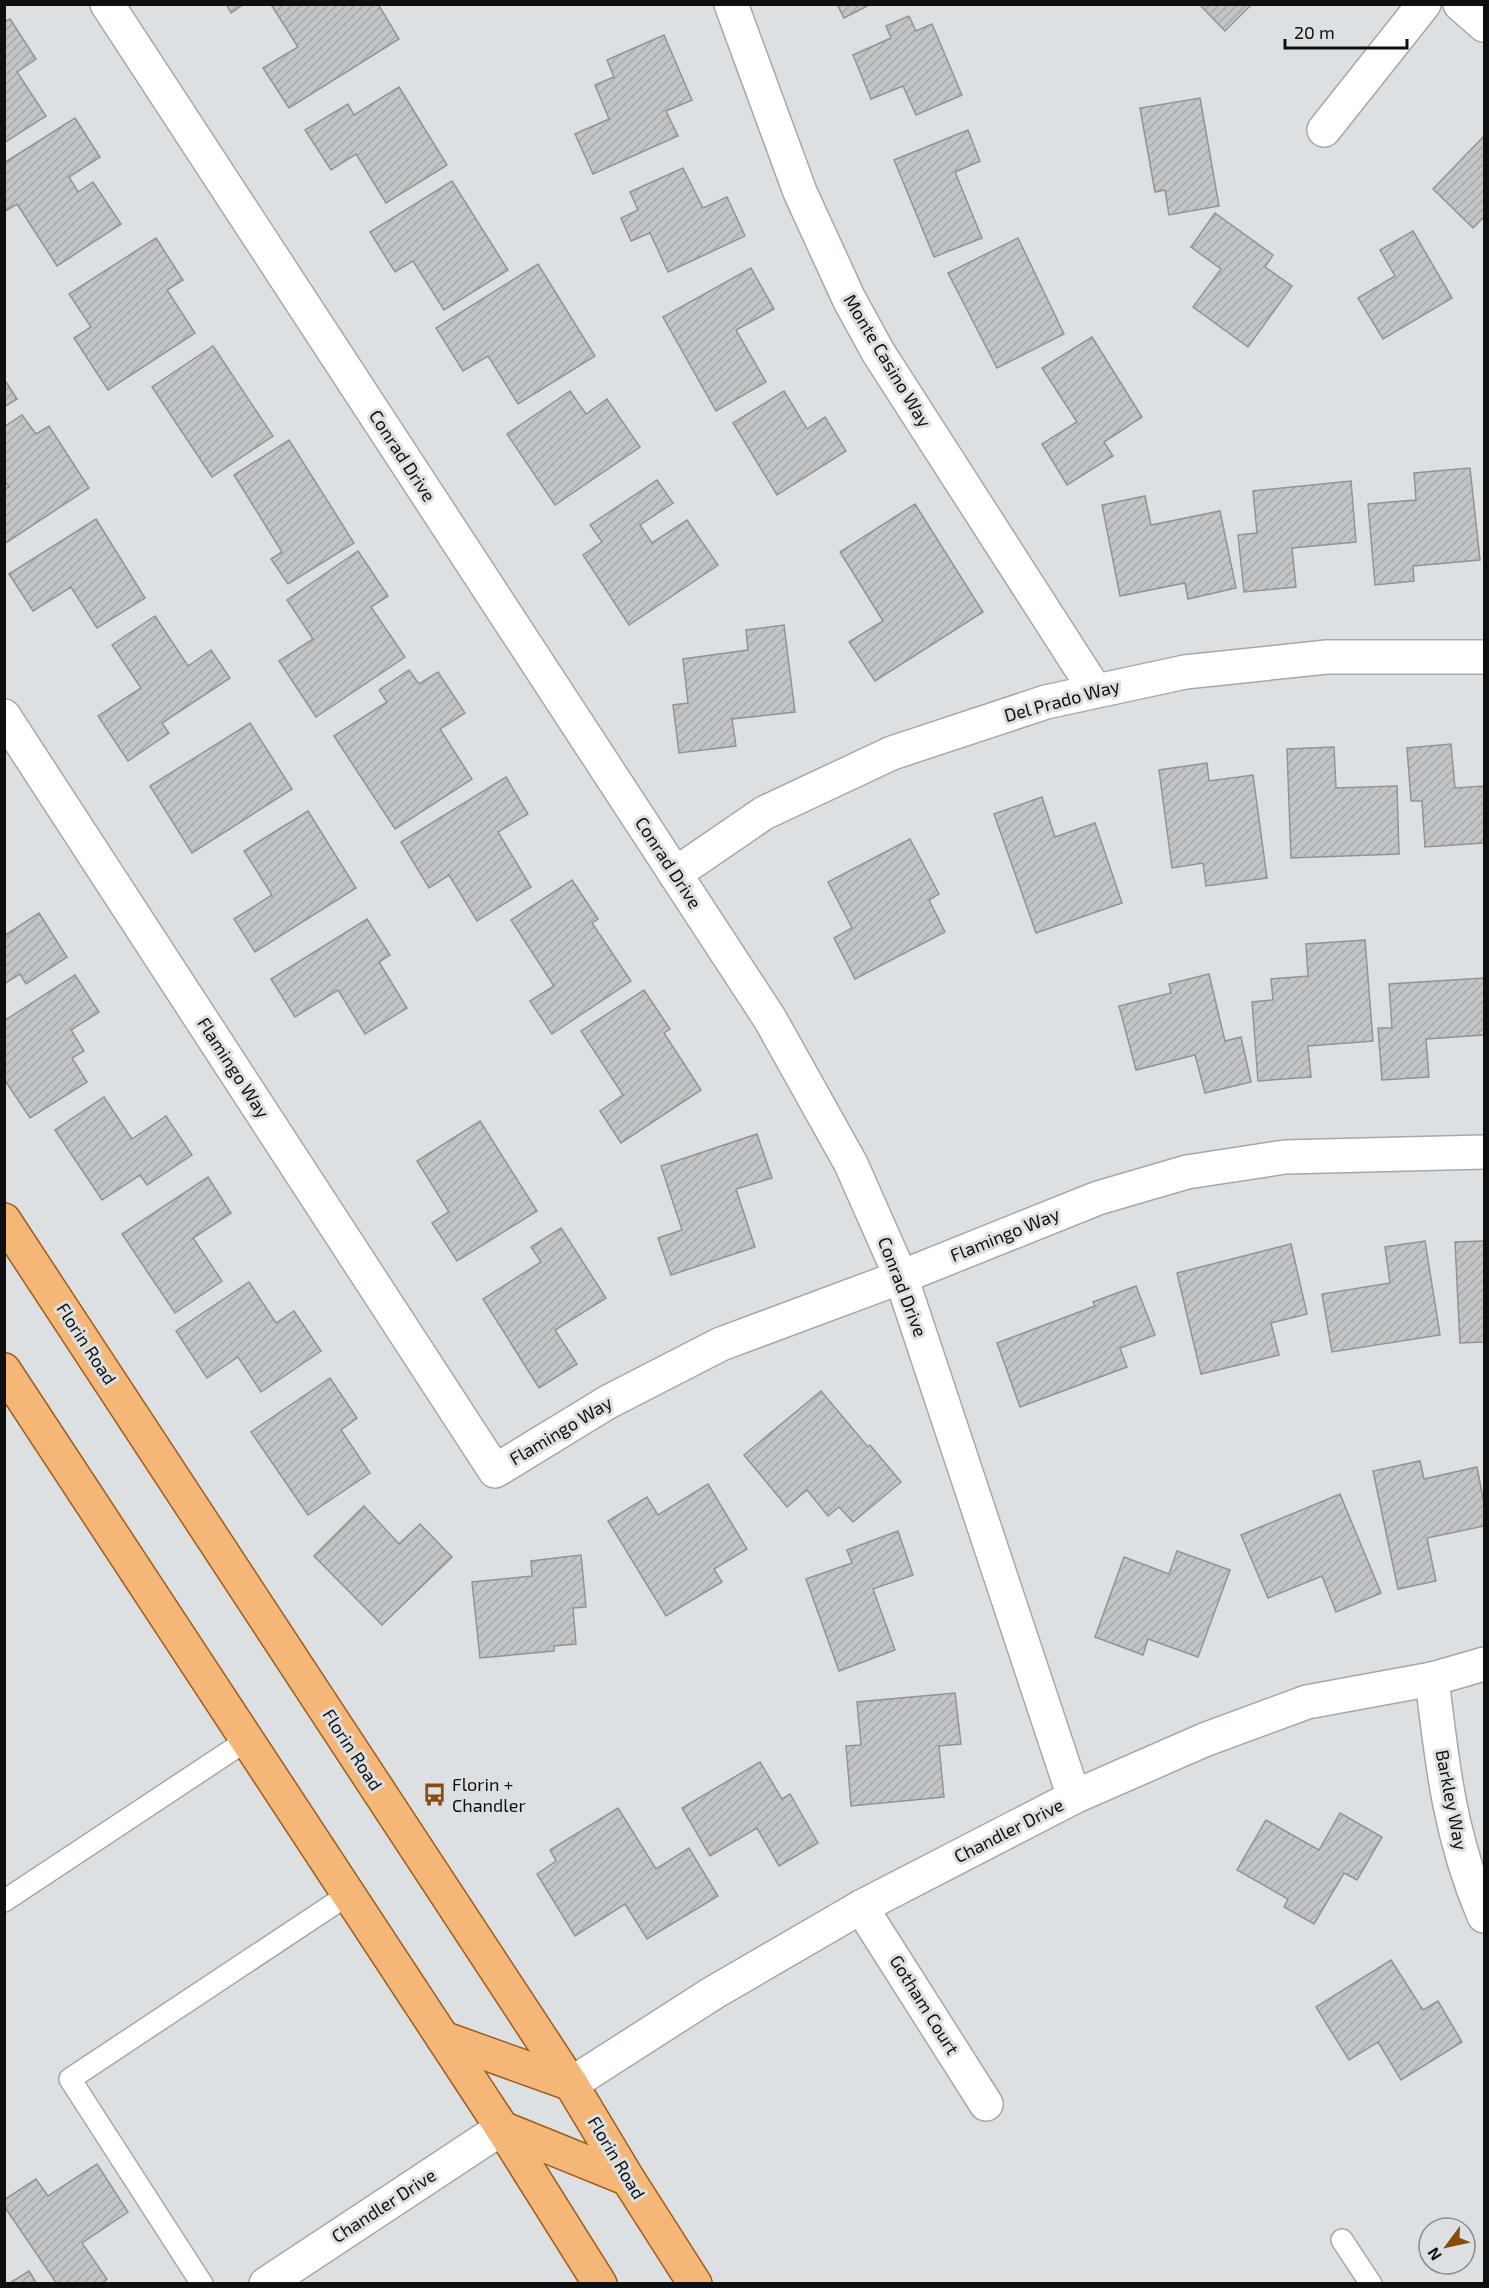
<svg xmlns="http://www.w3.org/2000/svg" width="1489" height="2288" viewBox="0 0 1489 2288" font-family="'Exo 2',sans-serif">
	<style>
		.building { fill: url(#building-hatch); stroke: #919395; stroke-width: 1.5 }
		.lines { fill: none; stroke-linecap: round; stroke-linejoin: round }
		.service-casing { stroke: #a5a8aa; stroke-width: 24 }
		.minor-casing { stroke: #a5a8aa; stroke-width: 36 }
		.tertiary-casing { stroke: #a5a8aa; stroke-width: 36 }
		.primary-casing { stroke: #9f5d19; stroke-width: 36 }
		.service { stroke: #fff; stroke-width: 21 }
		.minor { stroke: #fff; stroke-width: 33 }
		.tertiary { stroke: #fff; stroke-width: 33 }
		.primary { stroke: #f4b778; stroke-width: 33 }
		.labels { text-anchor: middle; stroke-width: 6; stroke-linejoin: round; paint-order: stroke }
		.street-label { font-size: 18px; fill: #0e0f10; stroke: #dde0e2 }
		.poi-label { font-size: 18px; fill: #0e0f10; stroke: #dde0e2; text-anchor: start }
	</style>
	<defs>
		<pattern id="building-hatch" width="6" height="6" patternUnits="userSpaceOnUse" patternTransform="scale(1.5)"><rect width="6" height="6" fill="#c2c5c7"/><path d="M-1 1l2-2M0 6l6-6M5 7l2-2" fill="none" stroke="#a6a8aa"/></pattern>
	</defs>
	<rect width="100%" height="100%" fill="#dde0e2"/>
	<g class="building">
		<path d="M 226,4 L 244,4 L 231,13 Z"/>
		<path d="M 274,4 L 378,4 L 399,39 L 289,108 L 263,68 L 298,47 L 272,6 Z"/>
		<path d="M 837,4 L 871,4 L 844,18 Z"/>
		<path d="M 1199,4 L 1252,4 L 1225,31 Z"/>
		<path d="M 909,16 L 916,31 L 932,24 L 962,95 L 916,115 L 903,86 L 871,99 L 853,55 L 891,38 L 886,26 Z"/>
		<path d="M 10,19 L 36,59 L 17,72 L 46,116 L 4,143 L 4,22 Z"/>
		<path d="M 664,35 L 692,100 L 666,111 L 678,136 L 593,174 L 575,134 L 609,119 L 595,85 L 614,77 L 607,60 Z"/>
		<path d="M 399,87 L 447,165 L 386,203 L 356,154 L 331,170 L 305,130 L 348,104 L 354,115 Z"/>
		<path d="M 1200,98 L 1219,206 L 1169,215 L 1165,190 L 1155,192 L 1140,108 Z"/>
		<path d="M 75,118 L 100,157 L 69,177 L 78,192 L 93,182 L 121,224 L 57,266 L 17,204 L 4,212 L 4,163 Z"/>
		<path d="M 968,130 L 980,161 L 955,172 L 982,238 L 934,257 L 894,160 Z"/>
		<path d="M 1484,136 L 1484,217 L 1473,228 L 1433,189 Z"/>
		<path d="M 683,168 L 703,208 L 727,197 L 745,236 L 668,272 L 650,233 L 631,241 L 621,218 L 638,210 L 630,192 Z"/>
		<path d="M 452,181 L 508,270 L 444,310 L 413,261 L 395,272 L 370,232 Z"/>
		<path d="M 1215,213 L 1273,255 L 1265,267 L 1292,286 L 1248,347 L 1193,307 L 1221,269 L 1191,247 Z"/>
		<path d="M 1413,231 L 1452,298 L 1383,339 L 1358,298 L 1395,276 L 1380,250 Z"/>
		<path d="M 156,238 L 183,280 L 167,290 L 195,333 L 108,390 L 74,338 L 91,327 L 69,294 Z"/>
		<path d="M 1018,238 L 1064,334 L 997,368 L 948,273 Z"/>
		<path d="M 538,264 L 595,356 L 518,404 L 488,356 L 463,371 L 436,328 Z"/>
		<path d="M 751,268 L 774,309 L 736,330 L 766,382 L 716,411 L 663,317 Z"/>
		<path d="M 1092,337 L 1142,417 L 1104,442 L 1113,456 L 1067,485 L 1042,444 L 1077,422 L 1042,368 Z"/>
		<path d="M 213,346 L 273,436 L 212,477 L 152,387 Z"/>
		<path d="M 4,379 L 17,399 L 4,407 Z"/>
		<path d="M 570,391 L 586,414 L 607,399 L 640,447 L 555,505 L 507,434 Z"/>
		<path d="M 784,391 L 807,429 L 825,417 L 846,451 L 777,495 L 733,423 Z"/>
		<path d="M 22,415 L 36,434 L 49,426 L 89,488 L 4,544 L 4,489 L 9,487 L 4,480 L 4,427 Z"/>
		<path d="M 289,440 L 354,543 L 288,584 L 271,559 L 282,552 L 234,475 Z"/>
		<path d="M 1470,468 L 1480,560 L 1413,566 L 1414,581 L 1375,585 L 1368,504 L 1416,500 L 1414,473 Z"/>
		<path d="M 657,480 L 673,503 L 640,525 L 652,543 L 687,520 L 718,565 L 629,625 L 583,555 L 602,542 L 590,525 Z"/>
		<path d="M 1351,481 L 1356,542 L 1292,548 L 1296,587 L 1244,592 L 1238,535 L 1257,533 L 1253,491 Z"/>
		<path d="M 1145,496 L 1151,525 L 1220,511 L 1236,588 L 1188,599 L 1185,583 L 1120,596 L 1102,505 Z"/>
		<path d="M 915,504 L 983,612 L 875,681 L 849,642 L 883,621 L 840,552 Z"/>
		<path d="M 96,519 L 145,598 L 97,628 L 71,587 L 33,611 L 9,574 Z"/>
		<path d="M 358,551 L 388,596 L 371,607 L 405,657 L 316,717 L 279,661 L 313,639 L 287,600 Z"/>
		<path d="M 155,616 L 188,666 L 211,650 L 230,678 L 162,723 L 169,733 L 128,761 L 98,716 L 141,688 L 112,645 Z"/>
		<path d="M 784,625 L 795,712 L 732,719 L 736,746 L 679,753 L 673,705 L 688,703 L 683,659 L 748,650 L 746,630 Z"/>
		<path d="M 409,670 L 419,684 L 438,672 L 465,713 L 440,729 L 472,779 L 395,829 L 334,736 L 387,702 L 379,690 Z"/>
		<path d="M 250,723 L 292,789 L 192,853 L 150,786 Z"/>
		<path d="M 1451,744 L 1455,788 L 1484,786 L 1484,843 L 1425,847 L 1422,801 L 1411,801 L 1407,748 Z"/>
		<path d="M 1334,747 L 1336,788 L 1397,786 L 1399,854 L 1291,858 L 1287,749 Z"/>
		<path d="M 1207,763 L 1209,781 L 1253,775 L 1267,878 L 1206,886 L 1203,863 L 1172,868 L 1159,770 Z"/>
		<path d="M 506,777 L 528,814 L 498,832 L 531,887 L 477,921 L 449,875 L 429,888 L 401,842 Z"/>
		<path d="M 1042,797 L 1055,837 L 1095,823 L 1122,903 L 1036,933 L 994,814 Z"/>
		<path d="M 308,811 L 356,888 L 255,952 L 234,919 L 272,895 L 244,851 Z"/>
		<path d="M 910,839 L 939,894 L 929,900 L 945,932 L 855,979 L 834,938 L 852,928 L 828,882 Z"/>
		<path d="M 572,880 L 598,919 L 592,923 L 631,981 L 552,1034 L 530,1001 L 554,986 L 511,920 Z"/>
		<path d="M 39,913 L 67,957 L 26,984 L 20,974 L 4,984 L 4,936 Z"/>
		<path d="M 367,919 L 390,955 L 379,962 L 407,1008 L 365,1034 L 338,990 L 295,1017 L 271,979 Z"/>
		<path d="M 1365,940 L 1373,1041 L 1308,1046 L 1311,1077 L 1258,1081 L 1252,1002 L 1273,1000 L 1271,979 L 1308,976 L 1306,944 Z"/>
		<path d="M 1209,974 L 1225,1041 L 1241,1037 L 1251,1082 L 1205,1093 L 1195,1055 L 1136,1070 L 1119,1006 L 1171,993 L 1169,984 Z"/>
		<path d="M 75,975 L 99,1012 L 71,1030 L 84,1051 L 72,1058 L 87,1082 L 30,1118 L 4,1079 L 4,1021 Z"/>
		<path d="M 1484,978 L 1484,1035 L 1426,1039 L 1429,1077 L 1382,1080 L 1378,1028 L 1392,1028 L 1389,984 Z"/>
		<path d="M 644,990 L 670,1029 L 664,1033 L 701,1090 L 621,1143 L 600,1111 L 623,1095 L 581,1031 Z"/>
		<path d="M 104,1097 L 132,1139 L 166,1116 L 192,1155 L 147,1185 L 140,1175 L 102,1200 L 55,1130 Z"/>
		<path d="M 480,1121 L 537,1211 L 457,1261 L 432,1223 L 449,1212 L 417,1161 Z"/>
		<path d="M 757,1134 L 772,1178 L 736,1189 L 755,1247 L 671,1275 L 658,1238 L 682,1230 L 661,1166 Z"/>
		<path d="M 208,1177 L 231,1213 L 193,1238 L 222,1281 L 175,1313 L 122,1234 Z"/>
		<path d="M 561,1228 L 606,1298 L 555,1330 L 577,1364 L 539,1388 L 483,1299 L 541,1262 L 531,1247 Z"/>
		<path d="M 1425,1241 L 1440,1335 L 1332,1352 L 1322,1294 L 1390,1283 L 1385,1247 Z"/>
		<path d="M 1484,1241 L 1484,1342 L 1460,1343 L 1455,1242 Z"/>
		<path d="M 1291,1244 L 1307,1314 L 1271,1323 L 1279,1355 L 1201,1374 L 1177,1273 Z"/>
		<path d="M 249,1282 L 276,1323 L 294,1311 L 321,1351 L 261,1392 L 238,1357 L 207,1378 L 176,1331 Z"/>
		<path d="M 1136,1286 L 1155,1335 L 1120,1348 L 1127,1367 L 1020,1407 L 997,1343 L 1095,1306 L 1093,1302 Z"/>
		<path d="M 330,1378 L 357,1418 L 341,1430 L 370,1473 L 308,1515 L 251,1432 Z"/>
		<path d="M 821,1391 L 868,1447 L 870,1445 L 901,1482 L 853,1522 L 839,1507 L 828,1516 L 807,1490 L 787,1507 L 744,1455 Z"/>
		<path d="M 1420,1461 L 1424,1479 L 1477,1467 L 1484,1503 L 1484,1526 L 1427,1538 L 1436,1581 L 1398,1589 L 1373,1471 Z"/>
		<path d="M 708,1484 L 747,1549 L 714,1569 L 722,1582 L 666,1616 L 608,1521 L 647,1497 L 658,1515 Z"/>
		<path d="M 1340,1494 L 1381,1593 L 1336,1612 L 1322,1576 L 1268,1598 L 1241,1535 Z"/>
		<path d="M 364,1506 L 399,1544 L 420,1524 L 452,1557 L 382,1625 L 314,1556 Z"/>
		<path d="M 898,1531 L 913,1575 L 873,1589 L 895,1650 L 839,1671 L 806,1579 L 852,1563 L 847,1550 Z"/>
		<path d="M 1177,1551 L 1230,1570 L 1198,1657 L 1148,1639 L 1143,1655 L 1095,1637 L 1124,1557 L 1169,1574 Z"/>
		<path d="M 581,1555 L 586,1607 L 573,1608 L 576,1644 L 554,1646 L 554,1651 L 480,1658 L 472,1582 L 532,1576 L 531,1561 Z"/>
		<path d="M 955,1693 L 961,1744 L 939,1746 L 944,1797 L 851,1806 L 846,1746 L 861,1745 L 857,1702 Z"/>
		<path d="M 760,1762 L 782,1799 L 790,1794 L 818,1843 L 779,1866 L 757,1828 L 710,1856 L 682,1808 Z"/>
		<path d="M 618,1808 L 656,1869 L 689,1848 L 718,1896 L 647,1939 L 625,1904 L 575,1936 L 537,1874 L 556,1861 L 550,1850 Z"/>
		<path d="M 1340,1813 L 1382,1837 L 1357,1880 L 1344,1873 L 1314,1924 L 1284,1907 L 1288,1899 L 1237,1870 L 1266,1820 L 1319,1850 Z"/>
		<path d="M 1391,1960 L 1423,2010 L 1438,2001 L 1462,2042 L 1401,2080 L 1378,2042 L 1349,2060 L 1316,2007 Z"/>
		<path d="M 97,2164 L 128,2212 L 82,2243 L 107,2279 L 101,2284 L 57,2284 L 4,2206 L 4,2200 L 36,2179 L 48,2196 Z"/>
		<path d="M 29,2271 L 37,2284 L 8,2284 Z"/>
	</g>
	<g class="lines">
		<defs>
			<g id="service">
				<path d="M 4,1901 L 247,1740"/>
				<path d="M 1342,2240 L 1371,2284"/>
				<path d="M 202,2284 L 70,2079 L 349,1894"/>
			</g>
			<g id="minor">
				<path d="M 107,4 L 770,1019 L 851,1164 L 901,1277 L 1074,1797"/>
				<path d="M 731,4 L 800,192 L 849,299 L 878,352 L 1095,690"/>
				<path d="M 1460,4 L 1484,25"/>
				<path d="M 1324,130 L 1424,4"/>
				<path d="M 4,716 L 495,1471 L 608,1402 L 721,1344 L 901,1277 L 1098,1198 L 1187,1172 L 1285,1157 L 1484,1152"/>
				<path d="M 675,874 L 764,813 L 892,753 L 1046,702 L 1185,672 L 1327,657 L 1484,657"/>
				<path d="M 1432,1679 C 1442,1764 1450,1837 1484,1916"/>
				<path d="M 861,1907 L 986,2104"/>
			</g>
			<g id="tertiary">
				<path d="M 571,2084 L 713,1993 L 861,1907 L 1074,1797 L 1204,1740 L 1307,1702 L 1432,1679 L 1484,1664"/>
				<path d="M 266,2284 L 502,2128"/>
			</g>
			<g id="primary">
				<path d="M 4,1220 L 571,2084 L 628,2179 L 695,2284"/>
				<path d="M 4,1370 L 502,2128 L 600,2284"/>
				<path d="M 443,2038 L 571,2084"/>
				<path d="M 502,2128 L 628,2179"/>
			</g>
		</defs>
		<use href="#service" class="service-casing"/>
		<use href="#minor" class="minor-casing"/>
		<use href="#tertiary" class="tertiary-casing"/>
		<use href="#primary" class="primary-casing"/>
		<use href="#service" class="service"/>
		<use href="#minor" class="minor"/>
		<use href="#tertiary" class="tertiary"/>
		<use href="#primary" class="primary"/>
	</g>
	<defs>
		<symbol id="bus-bare" viewBox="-9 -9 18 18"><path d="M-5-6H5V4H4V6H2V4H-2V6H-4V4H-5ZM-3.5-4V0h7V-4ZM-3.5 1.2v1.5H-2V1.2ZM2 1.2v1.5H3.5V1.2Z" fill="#894c0b" stroke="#dde0e2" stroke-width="2.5" paint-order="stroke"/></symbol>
	</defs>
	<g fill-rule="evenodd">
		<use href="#bus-bare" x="418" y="1778" width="33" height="33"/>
	</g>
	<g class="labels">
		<g class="street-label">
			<text transform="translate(887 361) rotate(59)" y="6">Monte Casino Way</text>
			<text transform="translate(402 456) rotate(57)" y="6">Conrad Drive</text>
			<text transform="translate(1062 701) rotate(-15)" y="6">Del Prado Way</text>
			<text transform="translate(668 863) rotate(57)" y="6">Conrad Drive</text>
			<text transform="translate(233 1068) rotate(57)" y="6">Flamingo Way</text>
			<text transform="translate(1005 1235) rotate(-22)" y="6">Flamingo Way</text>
			<text transform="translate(902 1287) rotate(69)" y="6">Conrad Drive</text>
			<text transform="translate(86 1344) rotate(57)" y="6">Florin Road</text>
			<text transform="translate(561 1431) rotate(-31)" y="6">Flamingo Way</text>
			<text transform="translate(352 1750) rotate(57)" y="6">Florin Road</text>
			<text transform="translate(1451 1800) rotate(79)" y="6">Barkley Way</text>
			<text transform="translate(1009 1831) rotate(-27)" y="6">Chandler Drive</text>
			<text transform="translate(924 2005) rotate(58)" y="6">Gotham Court</text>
			<text transform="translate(616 2158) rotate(59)" y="6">Florin Road</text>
			<text transform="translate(384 2206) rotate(-33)" y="6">Chandler Drive</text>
		</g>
		<g class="poi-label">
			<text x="452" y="1791">Florin +<tspan x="452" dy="21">Chandler</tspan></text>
		</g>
	</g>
	<rect width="1489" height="2288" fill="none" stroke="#0e0f10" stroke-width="12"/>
	<g transform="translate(1447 2246) rotate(237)"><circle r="28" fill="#dde0e2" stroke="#8a8c8e" stroke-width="1.5"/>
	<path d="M0-4.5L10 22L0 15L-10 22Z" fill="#894c0b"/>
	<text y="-9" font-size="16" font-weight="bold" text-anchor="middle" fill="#0e0f10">N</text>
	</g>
	<path d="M1285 39v9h122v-9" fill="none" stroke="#0e0f10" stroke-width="3"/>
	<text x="1294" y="39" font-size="18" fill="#0e0f10" stroke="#dde0e2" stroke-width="4.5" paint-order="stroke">20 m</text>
</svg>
